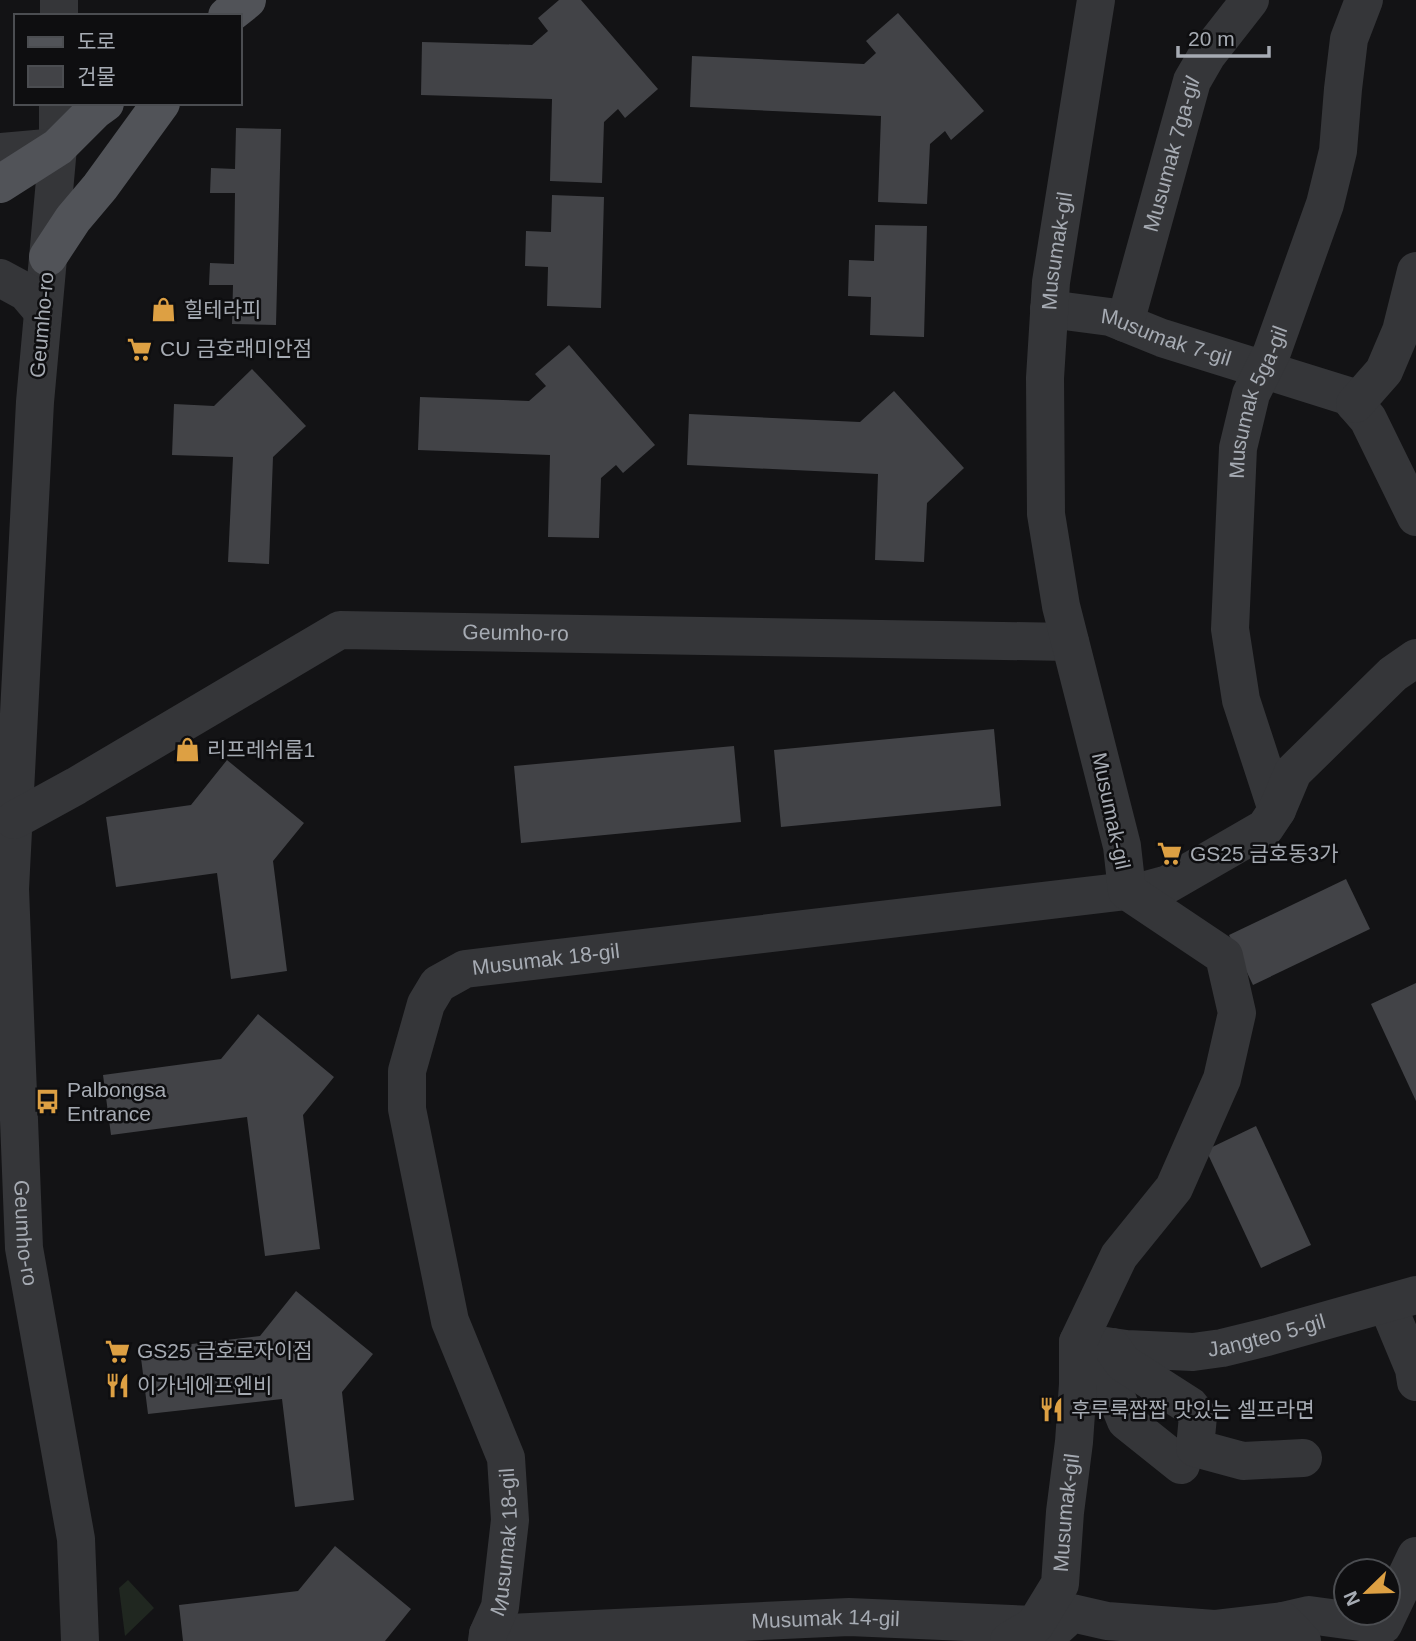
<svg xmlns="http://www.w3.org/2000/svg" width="1416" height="1641" viewBox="0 0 1416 1641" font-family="Arial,'Noto Sans KR',sans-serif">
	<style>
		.green { fill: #202720 }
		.building { fill: #424347 }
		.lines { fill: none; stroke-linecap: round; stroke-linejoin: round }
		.minor { stroke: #353639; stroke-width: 38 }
		.major { stroke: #515358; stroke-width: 38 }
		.labels { text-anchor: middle; stroke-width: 5; stroke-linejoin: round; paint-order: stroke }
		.street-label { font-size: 21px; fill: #a6abb3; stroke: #0e0e10 }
		.poi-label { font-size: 21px; fill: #a6abb3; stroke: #0e0e10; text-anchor: start }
	</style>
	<rect width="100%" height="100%" fill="#131315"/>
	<path class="green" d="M 128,1580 L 154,1608 L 125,1636 L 119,1588 Z"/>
	<g class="building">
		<path d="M 559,0 L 581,0 L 658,89 L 625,118 L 618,109 L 604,122 L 602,183 L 550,181 L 552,99 L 421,95 L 422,42 L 532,45 L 548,31 L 538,18 Z"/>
		<path d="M 898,13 L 984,111 L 951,140 L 945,131 L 930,144 L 927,204 L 878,202 L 881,116 L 690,107 L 692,56 L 864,64 L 876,53 L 866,41 Z"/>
		<path d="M 236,128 L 281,129 L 276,325 L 232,324 L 233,285 L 209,285 L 210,263 L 234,264 L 235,193 L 210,193 L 211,168 L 235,169 Z"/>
		<path d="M 552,195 L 604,197 L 601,308 L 547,306 L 548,267 L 525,266 L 526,231 L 551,232 Z"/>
		<path d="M 875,225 L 927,226 L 924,337 L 870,335 L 871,297 L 848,296 L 849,260 L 874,261 Z"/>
		<path d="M 569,345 L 655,445 L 623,473 L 616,465 L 601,478 L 599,538 L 548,537 L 550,455 L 418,450 L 420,397 L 529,401 L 546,386 L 535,374 Z"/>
		<path d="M 252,369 L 306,426 L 273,457 L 269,564 L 228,562 L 233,457 L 172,455 L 174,404 L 214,406 Z"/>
		<path d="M 894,391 L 964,468 L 927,503 L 924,562 L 875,560 L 878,474 L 687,465 L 689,414 L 860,422 Z"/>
		<path d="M 994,729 L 1001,806 L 781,827 L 774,750 Z"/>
		<path d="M 734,746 L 741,822 L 521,843 L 514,766 Z"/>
		<path d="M 227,760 L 304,823 L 273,861 L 287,971 L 231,979 L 217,873 L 116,887 L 106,817 L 191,805 Z"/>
		<path d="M 1346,879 L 1370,929 L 1253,985 L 1229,935 Z"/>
		<path d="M 1416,983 L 1416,1101 L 1371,1004 Z"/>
		<path d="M 258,1014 L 334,1077 L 303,1115 L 320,1249 L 265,1256 L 247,1117 L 111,1135 L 103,1075 L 221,1059 Z"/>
		<path d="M 1256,1126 L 1311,1245 L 1261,1268 L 1206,1150 Z"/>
		<path d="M 296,1291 L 373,1354 L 342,1392 L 354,1500 L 295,1507 L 282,1399 L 148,1414 L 140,1350 L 260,1336 Z"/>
		<path d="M 335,1546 L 411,1609 L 385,1641 L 183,1641 L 179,1605 L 298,1591 Z"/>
	</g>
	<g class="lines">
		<g class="minor">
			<path d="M 59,16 L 59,0"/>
			<path id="s1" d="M 58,103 L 58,147 L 35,402 L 10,889 L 24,1248 L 76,1539 L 80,1641"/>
			<path d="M 0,152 L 58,147"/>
			<path d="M 0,278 L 26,292 L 43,312"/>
			<path id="s2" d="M 1049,309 L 1110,317 L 1162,338 L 1348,396 L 1368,419 L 1416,517"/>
			<path id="s3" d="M 1125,323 L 1192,81 L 1207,55 L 1250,0"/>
			<path d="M 1355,404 L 1384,371 L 1401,331 L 1416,271"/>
			<path id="s4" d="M 1277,810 L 1241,700 L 1230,629 L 1238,448 L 1251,394 L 1272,352 L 1325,204 L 1338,151 L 1343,89 L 1349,39 L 1364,0"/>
			<path id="s5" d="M 14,820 L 76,786 L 340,630 L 1070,642"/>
			<path d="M 1387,1304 L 1414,1369 L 1416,1382"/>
			<path id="s6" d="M 1078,1342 L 1126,1349 L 1193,1352 L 1222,1348 L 1267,1337 L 1416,1295"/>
			<path d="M 1095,1344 L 1126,1421 L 1181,1465"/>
			<path d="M 1112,1347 L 1123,1363 L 1190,1406 L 1198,1416 L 1195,1448 L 1243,1461 L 1303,1458"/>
			<path d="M 1283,1621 L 1309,1615 L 1383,1625 L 1416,1556"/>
			<path d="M 1035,1625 L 1048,1635 L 1072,1613 L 1107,1621 L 1214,1629 L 1283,1621 L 1302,1641"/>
			<path id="s7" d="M 488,1634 L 849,1617 L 1035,1625"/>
			<path id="s8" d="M 487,1641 L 488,1634 L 500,1607 L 510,1520 L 506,1458 L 450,1321 L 407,1109 L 407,1071 L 426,1004 L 438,984 L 465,969 L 1127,891 L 1146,890 L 1168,884 L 1265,828 L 1277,810 L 1293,772 L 1393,674 L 1416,658"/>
			<path id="s9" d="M 1009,1641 L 1035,1625 L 1060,1584 L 1065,1512 L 1074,1442 L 1078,1384 L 1078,1342 L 1119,1256 L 1174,1188 L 1222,1079 L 1237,1013 L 1224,956 L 1127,891 L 1122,846 L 1061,606 L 1046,514 L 1045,378 L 1051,282 L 1096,0"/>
		</g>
		<g class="major">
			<path d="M 227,16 L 247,0"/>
			<path d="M 0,184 L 58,147 L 94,111 L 105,103"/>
			<path d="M 48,257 L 73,219 L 100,187 L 161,103"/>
		</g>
	</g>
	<defs>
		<symbol id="shop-bare" viewBox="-9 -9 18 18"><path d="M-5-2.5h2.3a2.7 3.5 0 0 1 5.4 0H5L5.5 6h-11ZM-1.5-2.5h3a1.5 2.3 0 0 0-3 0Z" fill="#dda043" stroke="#0e0e10" stroke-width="2.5" paint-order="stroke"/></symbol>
		<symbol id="supermarket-bare" viewBox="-9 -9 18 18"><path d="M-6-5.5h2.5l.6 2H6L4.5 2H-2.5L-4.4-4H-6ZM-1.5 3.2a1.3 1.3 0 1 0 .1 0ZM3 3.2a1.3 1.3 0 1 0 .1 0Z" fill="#dda043" stroke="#0e0e10" stroke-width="2.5" paint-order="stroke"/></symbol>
		<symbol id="bus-bare" viewBox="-9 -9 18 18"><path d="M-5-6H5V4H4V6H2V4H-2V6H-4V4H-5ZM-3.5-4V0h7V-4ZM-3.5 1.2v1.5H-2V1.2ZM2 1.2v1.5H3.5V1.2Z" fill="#dda043" stroke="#0e0e10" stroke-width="2.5" paint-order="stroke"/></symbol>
		<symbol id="restaurant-bare" viewBox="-9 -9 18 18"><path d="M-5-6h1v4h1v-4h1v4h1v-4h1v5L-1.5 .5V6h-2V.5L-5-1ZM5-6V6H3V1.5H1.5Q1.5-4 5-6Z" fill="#dda043" stroke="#0e0e10" stroke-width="2.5" paint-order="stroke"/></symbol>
	</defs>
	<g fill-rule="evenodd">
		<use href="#shop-bare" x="146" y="292" width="35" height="35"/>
		<use href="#supermarket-bare" x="122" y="332" width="35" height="35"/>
		<use href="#shop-bare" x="170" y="732" width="35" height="35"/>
		<use href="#supermarket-bare" x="1152" y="836" width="35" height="35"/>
		<use href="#bus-bare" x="30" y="1084" width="35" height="35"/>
		<use href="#supermarket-bare" x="100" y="1334" width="35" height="35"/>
		<use href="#restaurant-bare" x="100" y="1368" width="35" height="35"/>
		<use href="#restaurant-bare" x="1034" y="1392" width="35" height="35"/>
	</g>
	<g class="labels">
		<g class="street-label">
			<text dy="7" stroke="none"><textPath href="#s3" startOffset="175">Musumak 7ga-gil</textPath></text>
			<text dy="7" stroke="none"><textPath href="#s9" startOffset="1516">Musumak-gil</textPath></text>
			<text transform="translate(42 325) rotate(-85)" y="7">Geumho-ro</text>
			<text dy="7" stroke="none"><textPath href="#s2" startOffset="121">Musumak 7-gil</textPath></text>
			<text dy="7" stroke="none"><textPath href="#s4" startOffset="418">Musumak 5ga-gil</textPath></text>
			<text dy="7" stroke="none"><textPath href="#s5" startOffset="553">Geumho-ro</textPath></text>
			<text transform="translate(1111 811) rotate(78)" y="7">Musumak-gil</text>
			<text dy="7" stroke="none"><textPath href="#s8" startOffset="794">Musumak 18-gil</textPath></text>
			<text dy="7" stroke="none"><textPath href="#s1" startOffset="1132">Geumho-ro</textPath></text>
			<text dy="7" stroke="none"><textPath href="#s6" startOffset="191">Jangteo 5-gil</textPath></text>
			<text dy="7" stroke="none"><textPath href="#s9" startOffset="150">Musumak-gil</textPath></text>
			<text dy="7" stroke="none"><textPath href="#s8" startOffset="102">Musumak 18-gil</textPath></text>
			<text dy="7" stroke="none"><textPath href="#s7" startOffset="338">Musumak 14-gil</textPath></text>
		</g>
		<g class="poi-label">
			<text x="184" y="317">힐테라피</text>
			<text x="160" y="356">CU 금호래미안점</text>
			<text x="207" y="757">리프레쉬룸1</text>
			<text x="1190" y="861">GS25 금호동3가</text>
			<text x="67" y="1097">Palbongsa<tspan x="67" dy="24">Entrance</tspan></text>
			<text x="137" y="1358">GS25 금호로자이점</text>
			<text x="137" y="1393">이가네에프엔비</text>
			<text x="1071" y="1417">후루룩짭짭 맛있는 셀프라면</text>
		</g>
	</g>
	<rect x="14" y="14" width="228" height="91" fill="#0e0e10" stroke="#4b4d51" stroke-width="2"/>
	<rect x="28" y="37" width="35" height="10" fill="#515358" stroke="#4b4d51" stroke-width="2"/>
	<text x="77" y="49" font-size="21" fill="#a6abb3">도로</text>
	<rect x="28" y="66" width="35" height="21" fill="#424347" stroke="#4b4d51" stroke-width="2"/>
	<text x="77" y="84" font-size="21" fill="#a6abb3">건물</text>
	<g transform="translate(1367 1592) rotate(247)"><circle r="33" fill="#0e0e10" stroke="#4b4d51" stroke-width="2"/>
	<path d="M0-5L12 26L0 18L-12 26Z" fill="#dda043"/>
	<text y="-10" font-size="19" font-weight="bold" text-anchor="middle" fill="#a6abb3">N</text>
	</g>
	<path d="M1178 46v10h91v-10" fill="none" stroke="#a6abb3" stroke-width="3.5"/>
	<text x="1188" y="46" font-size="21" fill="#a6abb3" stroke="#0e0e10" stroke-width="5" paint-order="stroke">20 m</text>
</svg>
